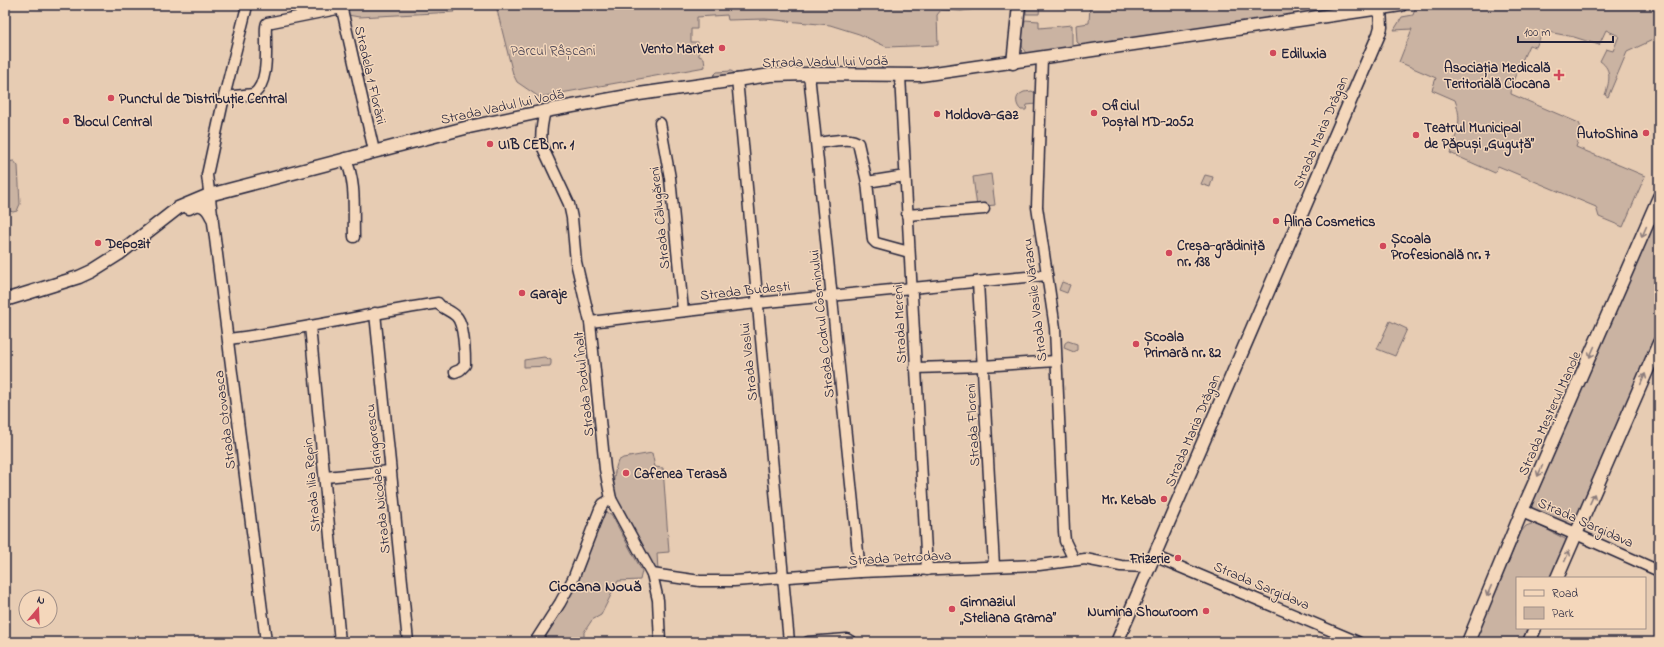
<svg xmlns="http://www.w3.org/2000/svg" width="1664" height="647" viewBox="0 0 1664 647" font-family="'Indie Flower',sans-serif">
	<style>
		.green { fill: #cab3a2; stroke: #766a6e }
		.lines { fill: none; stroke-linecap: round; stroke-linejoin: round }
		.minor-casing { stroke: #22223b; stroke-width: 13 }
		.major-casing { stroke: #22223b; stroke-width: 15 }
		.minor { stroke: #f4d7bb; stroke-width: 10 }
		.major { stroke: #f4d7bb; stroke-width: 12 }
		.oneway { stroke: #8b7c7b }
		.poi-dot { fill: #d1495b; stroke: #f4d7bb; stroke-width: 1.5 }
		.labels { text-anchor: middle; stroke-width: 3; stroke-linejoin: round; paint-order: stroke }
		.poi-label { font-size: 14px; font-weight: bold; fill: #22223b; stroke: #f4d7bb; text-anchor: start }
		.park-label { font-size: 14px; fill: #4c4655; stroke: #f4d7bb }
		.street-label { font-size: 14px; fill: #22223b; stroke: #f4d7bb }
		.quarter-label { font-size: 16px; font-weight: bold; fill: #22223b; stroke: #f4d7bb }
	</style>
	<rect width="100%" height="100%" fill="#e7ccb3"/>
	<filter id="ink" filterUnits="userSpaceOnUse"><feTurbulence type="fractalNoise" baseFrequency=".025" numOctaves="2"/><feDisplacementMap in="SourceGraphic" scale="8" xChannelSelector="R" yChannelSelector="G"/><feConvolveMatrix kernelMatrix="1 2 1 2 8 2 1 2 1" color-interpolation-filters="sRGB"/></filter>
	<g filter="url(#ink)">
		<g class="green">
			<path d="M 374,5 L 456,5 L 457,9 L 454,12 L 359,17 L 348,15 L 347,11 L 351,8 Z"/>
			<path d="M 507,5 L 994,5 L 993,7 L 961,11 L 941,10 L 937,15 L 938,45 L 887,47 L 859,34 L 830,25 L 765,19 L 728,20 L 727,15 L 697,17 L 697,29 L 691,29 L 691,42 L 698,42 L 699,56 L 704,58 L 705,67 L 539,97 L 517,82 L 513,74 L 497,10 Z"/>
			<path d="M 1026,5 L 1040,5 L 1039,14 L 1026,14 Z"/>
			<path d="M 1090,5 L 1366,5 L 1082,46 L 1077,42 L 1076,25 L 1089,23 Z"/>
			<path d="M 1441,5 L 1659,5 L 1659,37 L 1627,52 L 1608,97 L 1605,95 C 1609,83 1613,70 1600,61 L 1606,49 L 1613,51 L 1619,36 L 1606,30 L 1599,45 L 1574,37 L 1543,31 L 1536,47 L 1529,45 L 1512,83 L 1511,94 L 1579,123 L 1582,130 L 1576,147 L 1645,176 L 1623,227 L 1599,217 L 1596,207 L 1498,166 L 1495,173 L 1450,153 C 1457,132 1463,122 1455,100 L 1432,90 L 1436,78 L 1399,62 L 1412,29 L 1394,30 L 1402,17 L 1413,15 L 1415,9 Z"/>
			<path d="M 1025,20 L 1039,21 L 1039,28 L 1072,25 L 1072,47 L 1028,54 C 1017,48 1024,30 1025,20 Z"/>
			<path d="M 731,71 L 736,74 L 712,77 L 717,72 Z"/>
			<path d="M 1032,91 L 1038,95 L 1036,104 L 1027,105 L 1026,110 L 1021,110 C 1016,106 1014,96 1022,93 C 1024,91 1029,92 1032,91 Z"/>
			<path d="M 14,161 L 18,166 L 20,204 L 17,211 L 13,212 L 5,209 L 5,162 Z"/>
			<path d="M 991,174 L 995,205 L 977,207 L 973,177 Z"/>
			<path d="M 1205,175 L 1213,177 L 1210,187 L 1201,184 Z"/>
			<path d="M 1659,210 L 1659,330 L 1573,528 L 1532,510 L 1532,505 Z"/>
			<path d="M 1062,282 L 1070,285 L 1067,293 L 1059,290 Z"/>
			<path d="M 1390,321 L 1407,329 L 1395,356 L 1377,349 Z"/>
			<path d="M 1068,341 L 1077,344 L 1077,350 L 1074,352 L 1064,348 L 1065,343 Z"/>
			<path d="M 544,357 L 551,360 L 551,364 L 550,366 L 524,367 L 524,360 Z"/>
			<path d="M 652,453 L 655,467 L 663,468 L 669,552 L 657,553 L 658,571 L 653,569 C 642,547 618,511 614,488 C 613,480 615,469 618,461 L 623,458 Z"/>
			<path d="M 604,512 L 611,514 L 642,571 L 640,580 L 618,581 L 601,615 L 592,620 L 584,632 L 584,637 L 586,642 L 542,642 L 577,585 Z"/>
			<path d="M 1534,523 L 1567,540 L 1552,578 L 1517,578 L 1517,628 L 1530,628 L 1524,642 L 1474,642 L 1521,532 L 1526,526 Z"/>
		</g>
		<g class="lines">
			<defs>
				<g id="minor">
					<path d="M 246,5 L 246,10 L 224,97 L 207,175 L 266,642"/>
					<path d="M 341,5 L 374,151"/>
					<path d="M 1042,58 L 1037,207 L 1055,328 L 1064,531 L 1065,541 L 1074,560"/>
					<path d="M 809,74 L 860,572"/>
					<path d="M 900,76 L 927,570"/>
					<path d="M 737,79 L 789,642"/>
					<path d="M 224,97 L 254,94 C 268,83 266,55 266,38 C 266,33 265,27 267,23 L 342,8"/>
					<path d="M 545,111 C 542,123 540,134 542,146 L 569,204 L 572,218 L 576,262 L 590,322 L 605,469 L 611,499 L 652,574 L 658,600 L 660,642"/>
					<path d="M 660,123 L 670,178 L 683,311"/>
					<path d="M 817,143 C 827,142 851,136 858,143 L 867,182 L 905,176"/>
					<path d="M 345,158 C 357,182 353,212 354,237"/>
					<path d="M 867,182 L 873,240 L 876,243 L 909,252"/>
					<path d="M 907,215 L 984,209"/>
					<path d="M 978,282 L 994,566"/>
					<path d="M 375,313 L 408,642"/>
					<path d="M 590,322 L 757,303 L 1047,275"/>
					<path d="M 310,326 L 340,642"/>
					<path d="M 229,339 C 299,330 368,314 438,303 C 442,309 450,310 456,316 C 464,323 465,353 465,365 L 460,370 L 455,372"/>
					<path d="M 915,368 L 982,366 L 1056,361"/>
					<path d="M 325,477 L 390,471"/>
					<path d="M 1576,534 L 1659,571"/>
					<path d="M 1154,556 L 1358,642"/>
					<path d="M 652,574 L 700,581 L 734,581 L 860,572 L 1039,565 L 1085,559 L 1121,566 L 1149,567"/>
					<path d="M 535,642 L 560,603 L 573,579 L 600,509 L 603,504 L 611,499"/>
					<path d="M 808,642 L 847,639 L 852,642"/>
				</g>
				<g id="major">
					<path d="M 1013,63 L 1019,5"/>
					<path d="M 189,208 C 200,201 207,206 212,217"/>
					<path d="M 5,300 L 79,277 L 92,271 L 119,254 L 178,208 L 209,195 L 469,127 L 545,111 L 639,94 L 771,75 L 809,74 L 921,75 L 1401,5"/>
					<path d="M 1522,511 L 1576,534"/>
					<path d="M 1557,578 L 1659,343"/>
					<path d="M 1117,642 L 1379,34 L 1381,27 L 1380,8"/>
					<path d="M 1468,642 L 1522,511 L 1659,197"/>
					<path d="M 1529,642 L 1535,628"/>
				</g>
			</defs>
			<use href="#minor" class="minor-casing"/>
			<use href="#major" class="major-casing"/>
			<use href="#minor" class="minor"/>
			<use href="#major" class="major"/>
		</g>
		<defs><path id="oneway-shaft" d="M-6 0H5M1.5-3L5.5 0L1.5 3" fill="none" stroke-width="1.6" stroke-linecap="round" stroke-linejoin="round"/></defs>
		<g class="oneway">
			<use href="#oneway-shaft" transform="translate(1644 232) rotate(113)"/>
			<use href="#oneway-shaft" transform="translate(1592 352) rotate(114)"/>
			<use href="#oneway-shaft" transform="translate(1643 379) rotate(-67)"/>
			<use href="#oneway-shaft" transform="translate(1540 471) rotate(114)"/>
			<use href="#oneway-shaft" transform="translate(1592 499) rotate(-66)"/>
			<use href="#oneway-shaft" transform="translate(1567 556) rotate(-67)"/>
			<use href="#oneway-shaft" transform="translate(1489 591) rotate(113)"/>
		</g>
	</g>
	<g class="poi-dot">
		<circle cx="722" cy="48" r="4"/>
		<circle cx="1273" cy="53" r="4"/>
		<path d="M1557 69h4v4h4v4h-4v4h-4v-4h-4v-4h4z"/>
		<circle cx="111" cy="98" r="4"/>
		<circle cx="1094" cy="113" r="4"/>
		<circle cx="937" cy="114" r="4"/>
		<circle cx="66" cy="121" r="4"/>
		<circle cx="1646" cy="133" r="4"/>
		<circle cx="1416" cy="135" r="4"/>
		<circle cx="490" cy="144" r="4"/>
		<circle cx="1276" cy="221" r="4"/>
		<circle cx="98" cy="243" r="4"/>
		<circle cx="1383" cy="246" r="4"/>
		<circle cx="1169" cy="253" r="4"/>
		<circle cx="522" cy="293" r="4"/>
		<circle cx="1136" cy="344" r="4"/>
		<circle cx="626" cy="473" r="4"/>
		<circle cx="1164" cy="499" r="4"/>
		<circle cx="1178" cy="558" r="4"/>
		<circle cx="952" cy="609" r="4"/>
		<circle cx="1206" cy="611" r="4"/>
	</g>
	<g class="labels">
		<g class="poi-label">
			<text x="714" y="53" text-anchor="end">Vento Market</text>
			<text x="1281" y="58">Ediluxia</text>
			<text x="1550" y="72" text-anchor="end">Asociația Medicală<tspan x="1550" dy="16">Teritorială Ciocana</tspan></text>
			<text x="119" y="103">Punctul de Distribuție Central</text>
			<text x="1102" y="110">Oficiul<tspan x="1102" dy="16">Poștal MD-2052</tspan></text>
			<text x="945" y="119">Moldova-Gaz</text>
			<text x="74" y="126">Blocul Central</text>
			<text x="1424" y="132">Teatrul Municipal<tspan x="1424" dy="16">de Păpuși „Guguță”</tspan></text>
			<text x="1638" y="138" text-anchor="end">AutoShina</text>
			<text x="498" y="149">UIB CEB nr. 1</text>
			<text x="1284" y="226">Alina Cosmetics</text>
			<text x="1391" y="243">Școala<tspan x="1391" dy="16">Profesională nr. 7</tspan></text>
			<text x="106" y="248">Depozit</text>
			<text x="1177" y="250">Creșa-grădiniță<tspan x="1177" dy="16">nr. 138</tspan></text>
			<text x="530" y="298">Garaje</text>
			<text x="1144" y="341">Școala<tspan x="1144" dy="16">Primară nr. 82</tspan></text>
			<text x="634" y="478">Cafenea Terasă</text>
			<text x="1156" y="504" text-anchor="end">Mr. Kebab</text>
			<text x="1170" y="563" text-anchor="end">Frizerie</text>
			<text x="960" y="606">Gimnaziul<tspan x="960" dy="16">„Steliana Grama”</tspan></text>
			<text x="1198" y="616" text-anchor="end">Numina Showroom</text>
		</g>
		<g class="park-label">
			<text x="553" y="55">Parcul Râșcani</text>
		</g>
		<g class="street-label">
			<text transform="translate(825 61) rotate(-1)" y="5">Strada Vadul lui Vodă</text>
			<text transform="translate(371 75) rotate(77)" y="5">Stradela 1 Florării</text>
			<text transform="translate(502 106) rotate(-12)" y="5">Strada Vadul lui Vodă</text>
			<text transform="translate(1320 132) rotate(-67)" y="5">Strada Maria Drăgan</text>
			<text transform="translate(659 218) rotate(-96)" y="5">Strada Călugăreni</text>
			<text transform="translate(745 290) rotate(-6)" y="5">Strada Budești</text>
			<text transform="translate(1034 300) rotate(-97)" y="5">Strada Vasile Vărzaru</text>
			<text transform="translate(821 324) rotate(-96)" y="5">Strada Codrul Cosminului</text>
			<text transform="translate(899 324) rotate(-93)" y="5">Strada Mereni</text>
			<text transform="translate(748 362) rotate(-96)" y="5">Strada Vaslui</text>
			<text transform="translate(583 384) rotate(-96)" y="5">Strada Podul Înalt</text>
			<text transform="translate(1549 413) rotate(-66)" y="5">Strada Meșterul Manole</text>
			<text transform="translate(224 420) rotate(-97)" y="5">Strada Otovasca</text>
			<text transform="translate(972 425) rotate(-93)" y="5">Strada Floreni</text>
			<text transform="translate(1192 430) rotate(-67)" y="5">Strada Maria Drăgan</text>
			<text transform="translate(377 479) rotate(-96)" y="5">Strada Nicolae Grigorescu</text>
			<text transform="translate(311 485) rotate(-95)" y="5">Strada Ilia Repin</text>
			<text transform="translate(1586 522) rotate(24)" y="5">Strada Sargidava</text>
			<text transform="translate(900 557) rotate(-3)" y="5">Strada Petrodava</text>
			<text transform="translate(1262 585) rotate(23)" y="5">Strada Sargidava</text>
		</g>
		<g class="quarter-label">
			<text x="595" y="591">Ciocana Nouă</text>
		</g>
	</g>
	<rect width="1664" height="647" fill="none" stroke="#f4d7bb" stroke-width="20"/>
	<rect x="10" y="10" width="1644" height="627" fill="none" stroke="#22223b" stroke-width="1.5" filter="url(#ink)"/>
	<rect x="1516" y="577" width="130" height="52" fill="#f4d7bb" stroke="#a08f88"/>
	<rect x="1524" y="590" width="20" height="6" fill="#f4d7bb" stroke="#a08f88"/>
	<text x="1552" y="597" font-size="12" fill="#22223b">Road</text>
	<rect x="1524" y="607" width="20" height="12" fill="#cab3a2" stroke="#a08f88"/>
	<text x="1552" y="617" font-size="12" fill="#22223b">Park</text>
	<g transform="translate(38 609) rotate(19)"><circle r="19" fill="#f4d7bb" stroke="#a08f88"/>
	<path d="M0-3L7 15L0 10L-7 15Z" fill="#d1495b"/>
	<text y="-6" font-size="11" font-weight="bold" text-anchor="middle" fill="#22223b">N</text>
	</g>
	<path d="M1518 36v6h95v-6" fill="none" stroke="#22223b" stroke-width="2"/>
	<text x="1524" y="36" font-size="12" fill="#22223b" stroke="#f4d7bb" stroke-width="3" paint-order="stroke">100 m</text>
</svg>
